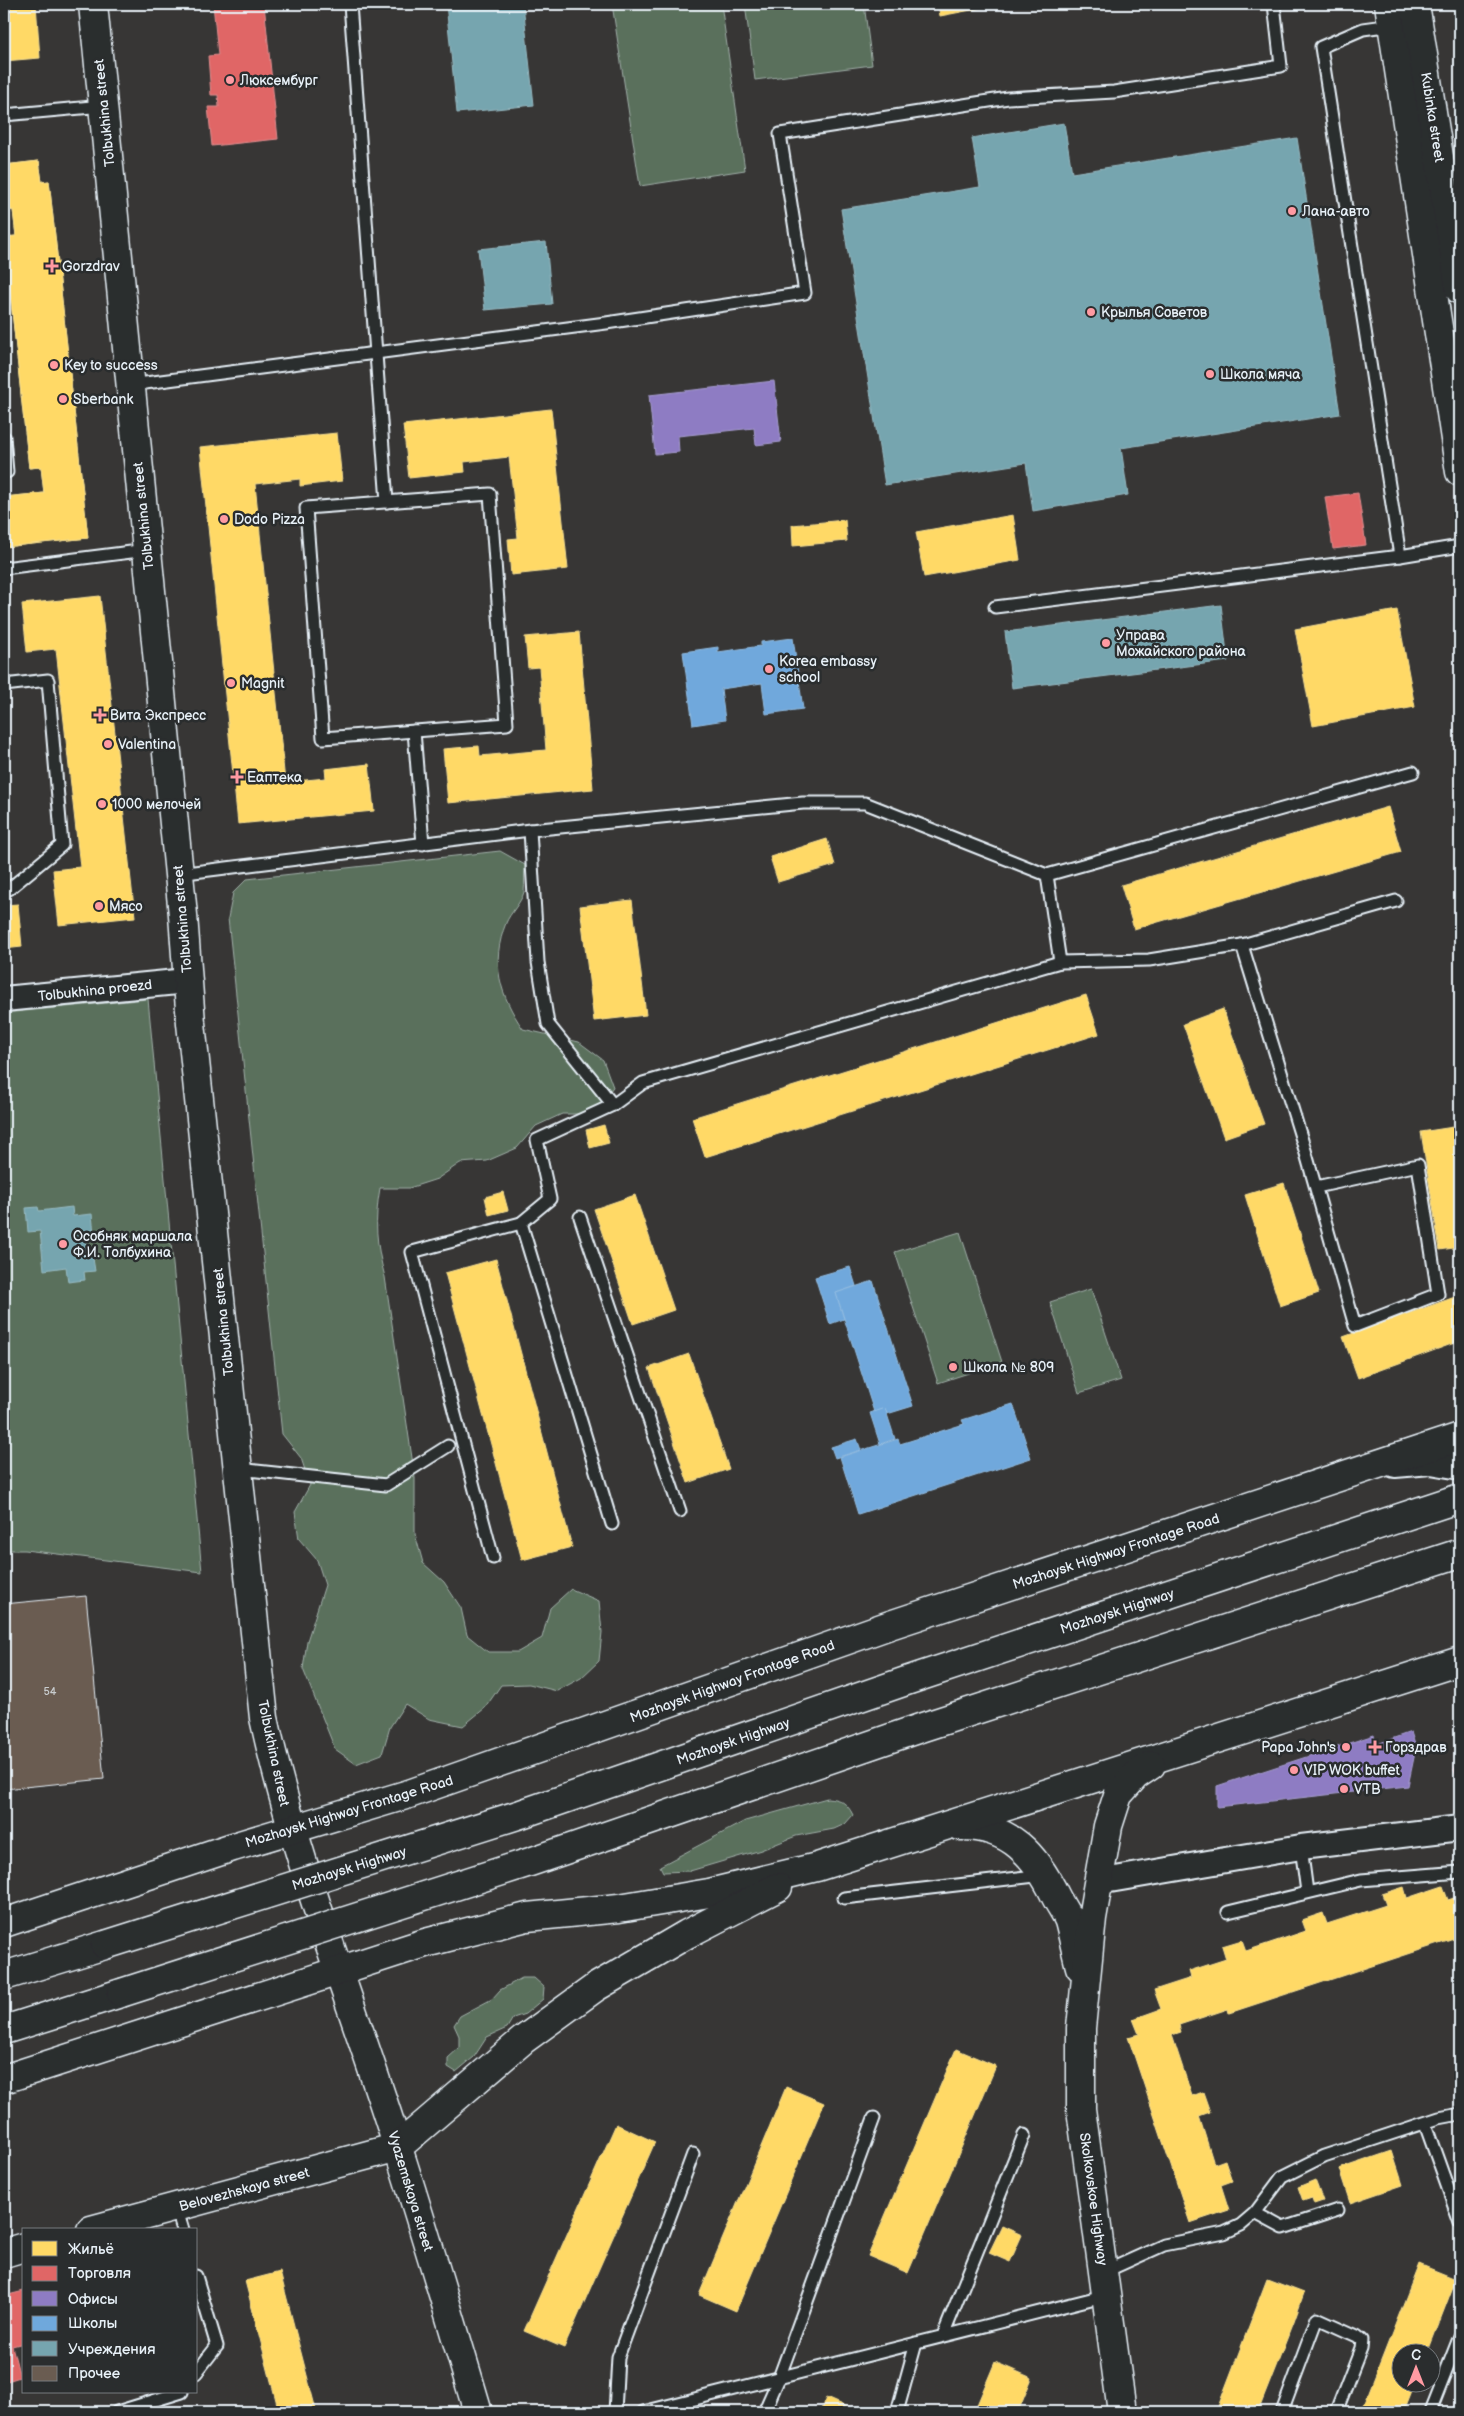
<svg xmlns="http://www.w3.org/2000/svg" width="1464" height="2416" viewBox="0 0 1464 2416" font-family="'Balsamiq Sans',sans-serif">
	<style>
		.green { fill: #5a6f5b; stroke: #a1b0aa }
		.homes { fill: #ffd966; stroke: #f8e092 }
		.shops { fill: #e06666; stroke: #e29092 }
		.offices { fill: #8e7cc3; stroke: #a99fd3 }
		.schools { fill: #6fa8dc; stroke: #93bee4 }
		.public { fill: #76a5af; stroke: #98bcc5 }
		.building { fill: #6a5c51; stroke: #e8f1f8 }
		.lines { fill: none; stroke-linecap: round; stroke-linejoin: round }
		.lane-casing { stroke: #e8f1f8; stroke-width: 15 }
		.street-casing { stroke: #e8f1f8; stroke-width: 28 }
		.secondary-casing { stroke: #e8f1f8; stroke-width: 31 }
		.primary-casing { stroke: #e8f1f8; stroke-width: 31 }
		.lane { stroke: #2a2d2e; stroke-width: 11 }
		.street { stroke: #2a2d2e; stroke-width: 24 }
		.secondary { stroke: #2a2d2e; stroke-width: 28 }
		.primary { stroke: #2a2d2e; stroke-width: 28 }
		.primary-bridge-casing { stroke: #e8f1f8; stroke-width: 31; stroke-linecap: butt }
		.primary-bridge { stroke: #2a2d2e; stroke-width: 28 }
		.poi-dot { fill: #ff9aa2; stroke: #2a2d2e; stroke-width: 2 }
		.labels { text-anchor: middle; stroke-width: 5; stroke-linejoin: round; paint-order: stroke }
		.number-label { font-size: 11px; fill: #c8ccce }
		.poi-label { font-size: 14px; fill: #e8f1f8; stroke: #2a2d2e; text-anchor: start }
		.street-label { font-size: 14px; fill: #e8f1f8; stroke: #2a2d2e }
	</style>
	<rect width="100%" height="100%" fill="#373635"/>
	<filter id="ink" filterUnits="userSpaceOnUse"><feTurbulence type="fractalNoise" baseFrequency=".02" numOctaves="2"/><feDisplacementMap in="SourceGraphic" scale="10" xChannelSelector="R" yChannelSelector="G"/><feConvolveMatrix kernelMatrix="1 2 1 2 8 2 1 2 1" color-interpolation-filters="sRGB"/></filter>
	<g filter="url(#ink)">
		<g class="green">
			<path d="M 612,4 L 721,4 L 745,170 L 640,186 Z"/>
			<path d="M 745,4 L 864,4 L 872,65 L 755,80 Z"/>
			<path d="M 500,851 L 525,865 C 524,874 525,884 524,892 C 521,903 510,913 506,923 C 490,963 500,995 523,1029 L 579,1042 L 603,1060 L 613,1087 L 591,1114 L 562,1114 L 536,1126 L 517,1148 L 487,1161 L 460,1163 L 437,1179 L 409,1188 L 380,1188 C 374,1222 376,1244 385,1277 L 415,1478 L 415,1534 L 423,1563 L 444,1582 L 461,1608 L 467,1635 L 488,1652 L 518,1652 L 542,1638 L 550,1608 L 571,1589 L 599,1601 L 602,1632 L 599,1661 L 581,1678 L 557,1691 L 529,1684 L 501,1685 L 485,1708 L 463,1726 L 429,1719 L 405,1704 L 390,1727 L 382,1754 L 356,1764 L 335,1749 L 303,1669 L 307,1641 L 325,1585 L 317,1560 L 299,1539 L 295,1512 L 310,1485 L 301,1458 L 282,1434 L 228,918 L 233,893 L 247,879 Z"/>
			<path d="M 148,999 L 202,1572 L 25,1550 L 4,1550 L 4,1013 Z"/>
			<path d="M 960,1232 L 1002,1362 L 938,1383 L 895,1252 Z"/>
			<path d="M 1091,1289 L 1121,1380 L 1079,1393 L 1050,1302 Z"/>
			<path d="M 827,1798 C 841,1799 847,1803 853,1815 L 845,1824 L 834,1829 L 796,1836 L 761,1850 L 690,1871 L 663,1872 L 660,1866 L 745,1821 Z"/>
			<path d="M 522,1978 L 534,1978 L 544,1987 L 543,1999 L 525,2014 L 513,2018 L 507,2028 L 487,2037 L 474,2057 L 456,2072 L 448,2067 L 448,2058 L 459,2048 L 459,2036 L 454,2025 L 460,2016 L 492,1999 L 500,1990 Z"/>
		</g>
		<g class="homes">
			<path d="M 4,4 L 36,4 L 40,58 L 4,61 Z"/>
			<path d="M 938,4 L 1003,4 L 940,16 Z"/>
			<path d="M 39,161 L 42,182 L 49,181 L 88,538 L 4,547 L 4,497 L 44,493 L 41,467 L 29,468 L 4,237 L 16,236 L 13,210 L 4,211 L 4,165 Z"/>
			<path d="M 39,161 L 42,182 L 49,181 L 88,538 L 4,547 L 4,497 L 44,493 L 41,467 L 29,468 L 4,237 L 16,236 L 13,210 L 4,211 L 4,165 Z"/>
			<path d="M 551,409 L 568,569 L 511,575 L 508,539 L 518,538 L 509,457 L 464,462 L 465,472 L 409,478 L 403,425 Z"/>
			<path d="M 337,433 L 342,481 L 300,486 L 300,479 L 255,484 L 285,782 L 326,778 L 325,769 L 369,764 L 374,811 L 238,824 L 200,447 Z"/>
			<path d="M 1013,515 L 1020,560 L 924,577 L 916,532 Z"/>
			<path d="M 845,520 L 847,541 L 793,546 L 792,525 Z"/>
			<path d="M 100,596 L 135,917 L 59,925 L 53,870 L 80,867 L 56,649 L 27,652 L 22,604 Z"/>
			<path d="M 1397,610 L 1415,707 L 1313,726 L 1295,629 Z"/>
			<path d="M 579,632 L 593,789 L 448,803 L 443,749 L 479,746 L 480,756 L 546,750 L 539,667 L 528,668 L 525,637 Z"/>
			<path d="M 1388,807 L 1401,852 L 1134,929 L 1121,885 Z"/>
			<path d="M 827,839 L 835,865 L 778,882 L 770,857 Z"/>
			<path d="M 632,900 L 646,1015 L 594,1021 L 580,906 Z"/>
			<path d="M 18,904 L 22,947 L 4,949 L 4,905 Z"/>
			<path d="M 1086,995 L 1099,1034 L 705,1157 L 692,1118 Z"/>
			<path d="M 1223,1009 L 1264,1124 L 1224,1138 L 1183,1024 Z"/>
			<path d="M 604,1125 L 609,1143 L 590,1148 L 586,1130 Z"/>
			<path d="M 1460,1126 L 1460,1247 L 1440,1250 L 1421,1132 Z"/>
			<path d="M 1284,1183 L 1319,1293 L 1280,1306 L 1245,1195 Z"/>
			<path d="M 503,1192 L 508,1210 L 489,1215 L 485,1197 Z"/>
			<path d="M 635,1195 L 674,1310 L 633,1324 L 594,1209 Z"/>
			<path d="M 496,1259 L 572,1547 L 522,1560 L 445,1273 Z"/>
			<path d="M 1455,1297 L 1460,1313 L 1460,1341 L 1358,1378 L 1343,1337 Z"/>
			<path d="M 689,1354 L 729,1469 L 688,1483 L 649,1368 Z"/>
			<path d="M 1443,1886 L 1448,1900 L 1460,1896 L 1460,1937 L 1229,2013 L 1228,2009 L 1179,2025 L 1181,2032 L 1172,2035 L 1192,2096 L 1203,2092 L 1210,2112 L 1199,2116 L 1214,2164 L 1225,2160 L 1232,2181 L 1221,2185 L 1229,2210 L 1190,2223 L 1128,2037 L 1139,2034 L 1133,2019 L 1161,2009 L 1154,1990 L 1191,1978 L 1189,1971 L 1226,1959 L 1222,1946 L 1242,1940 L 1246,1951 L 1306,1931 L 1302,1920 L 1323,1913 L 1327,1924 L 1386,1905 L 1382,1894 L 1404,1887 L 1407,1898 Z"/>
			<path d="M 956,2049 L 996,2066 L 908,2273 L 868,2256 Z"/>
			<path d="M 786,2087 L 824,2103 L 736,2311 L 699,2295 Z"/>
			<path d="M 616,2124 L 655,2142 L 564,2348 L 524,2331 Z"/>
			<path d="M 1392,2151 L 1403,2185 L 1350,2203 L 1339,2169 Z"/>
			<path d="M 1315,2180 L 1323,2201 L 1314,2204 L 1312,2198 L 1303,2201 L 1298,2187 Z"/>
			<path d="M 1002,2226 L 1022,2235 L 1010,2262 L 989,2253 Z"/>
			<path d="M 1419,2264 L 1456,2279 L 1427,2354 L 1402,2354 L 1402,2384 L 1415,2384 L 1404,2412 L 1361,2412 Z"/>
			<path d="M 280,2272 L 316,2410 L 308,2412 L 279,2412 L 245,2281 Z"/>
			<path d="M 1267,2279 L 1304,2293 L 1294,2321 L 1258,2412 L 1216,2412 Z"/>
			<path d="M 995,2362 L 1032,2378 L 1018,2412 L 974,2412 Z"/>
			<path d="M 826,2398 L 858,2412 L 820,2412 Z"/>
		</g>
		<g class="shops">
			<path d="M 213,4 L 264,4 L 278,139 L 212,146 L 208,107 L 219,107 L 218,95 L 211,95 L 208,56 L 218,55 Z"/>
			<path d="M 1358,493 L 1366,545 L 1333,549 L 1325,497 Z"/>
			<path d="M 1460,1755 L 1460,1778 L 1456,1776 L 1454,1770 Z"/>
			<path d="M 24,2291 L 24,2343 L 12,2346 L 20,2377 L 4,2382 L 4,2296 Z"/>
		</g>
		<g class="offices">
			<path d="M 774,381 L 781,442 L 756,445 L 754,428 L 678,436 L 679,452 L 655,454 L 649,395 Z"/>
			<path d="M 1411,1732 L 1416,1748 L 1408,1786 L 1217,1807 L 1217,1786 L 1374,1735 L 1377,1744 Z"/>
		</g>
		<g class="schools">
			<path d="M 793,638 L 803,709 L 766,714 L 762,683 L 721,689 L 725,720 L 693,725 L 683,652 L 718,647 L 718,652 L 761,646 L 761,642 Z"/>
			<path d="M 850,1267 L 856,1286 L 836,1293 L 844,1319 L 830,1324 L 815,1277 Z"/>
			<path d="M 873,1281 L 913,1406 L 887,1414 L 885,1408 L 874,1412 L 836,1293 Z"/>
			<path d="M 1013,1404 L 1031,1458 L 858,1514 L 840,1457 L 898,1439 L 900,1444 L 964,1424 L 962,1420 Z"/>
			<path d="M 885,1408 L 895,1439 L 880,1444 L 870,1413 Z"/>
			<path d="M 857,1439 L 861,1450 L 835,1458 L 831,1447 Z"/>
		</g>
		<g class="public">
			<path d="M 446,4 L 523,4 L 534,105 L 457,113 Z"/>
			<path d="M 1064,123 L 1072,173 L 1297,138 L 1340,414 L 1121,448 L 1128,495 L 1033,511 L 1026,463 L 885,485 L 841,209 L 980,187 L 972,138 Z"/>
			<path d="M 546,242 L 552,304 L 485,310 L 478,249 Z"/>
			<path d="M 1221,605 L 1228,661 L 1012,688 L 1005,632 Z"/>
			<path d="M 38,1207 L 39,1211 L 72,1207 L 73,1216 L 92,1214 L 94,1234 L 85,1235 L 87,1253 L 92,1252 L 95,1271 L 84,1272 L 85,1280 L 68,1282 L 66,1267 L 44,1270 L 40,1231 L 28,1232 L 26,1208 Z"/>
		</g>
		<path class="building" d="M 86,1596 L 104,1779 L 4,1789 L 4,1604 Z"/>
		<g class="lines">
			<defs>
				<g id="lane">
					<path d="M 350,4 L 387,502"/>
					<path d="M 1392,25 L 1363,29 L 1321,47 L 1400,556"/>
					<path d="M 4,115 L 103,106"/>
					<path d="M 130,385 L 606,323 L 805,293 L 780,134 L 1008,98 L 1114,92 L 1281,66 L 1274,4"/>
					<path d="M 4,437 L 7,472 L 4,473"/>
					<path d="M 490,494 L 507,724 L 323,738 L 306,508 Z"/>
					<path d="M 4,568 L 147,550"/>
					<path d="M 995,607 L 1400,556 L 1460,546"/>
					<path d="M 4,685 L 48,680 L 62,845 L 9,889 L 4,889"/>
					<path d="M 414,731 L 423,844"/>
					<path d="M 530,830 L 538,962 L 548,1024 L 613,1105 L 643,1083 L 1060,962"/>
					<path d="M 178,874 L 530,830 L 803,803 L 865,803 L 1047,875 L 1413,772"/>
					<path d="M 1047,875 L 1060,962 L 1149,960 L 1242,945 L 1396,901"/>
					<path d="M 1242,945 L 1305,1150 L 1355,1326 L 1438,1294 L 1418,1165 L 1316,1187"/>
					<path d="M 580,1217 L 680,1511"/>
					<path d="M 239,1469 L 386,1485 L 448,1446"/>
					<path d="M 612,1524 L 521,1223 L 550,1199 L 537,1140 L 613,1105"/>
					<path d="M 493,1558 L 412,1252 L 521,1223"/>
					<path d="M 1301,1847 L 1307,1892"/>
					<path d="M 844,1898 L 1044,1875"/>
					<path d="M 1228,1912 L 1361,1880 L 1460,1872"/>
					<path d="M 1425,2124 L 1460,2222"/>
					<path d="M 176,2207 L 183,2230"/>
					<path d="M 1255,2213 L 1283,2228 L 1338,2210"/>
					<path d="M 1104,2272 L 1164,2245 L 1224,2233 L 1241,2225 L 1255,2213 L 1282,2177 L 1324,2156 L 1439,2118 L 1460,2114"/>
					<path d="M 196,2276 L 217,2346 L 196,2373"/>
					<path d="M 943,2336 L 1024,2135"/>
					<path d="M 117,2412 L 182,2392"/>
					<path d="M 615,2412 L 618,2357 L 693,2154"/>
					<path d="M 643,2412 L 1107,2295"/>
					<path d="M 764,2412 L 779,2378 L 874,2118"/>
					<path d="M 897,2412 L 916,2343"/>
					<path d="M 1282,2412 L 1317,2318 L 1357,2336 L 1362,2340 L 1361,2348 L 1336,2412"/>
					<path d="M 1430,2412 L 1460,2336"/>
				</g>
				<g id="street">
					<path d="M 4,999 L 187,981"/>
					<path d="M 1395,1465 L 1431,1462 L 1460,1467"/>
					<path d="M 1098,1882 L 1301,1847 L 1460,1828"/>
				</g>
				<g id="secondary">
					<path d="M 93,4 L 183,915 L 191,1023 L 264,1718 C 296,1865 353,2004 398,2148 C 426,2235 452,2324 478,2412"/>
					<path d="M 1389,4 L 1460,472"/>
					<path d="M 1415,4 L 1460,290"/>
					<path d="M 960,1826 C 1010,1825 1036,1856 1056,1897 C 1060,1905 1066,1913 1069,1921 C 1073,1936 1076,1952 1080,1967"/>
					<path d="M 4,1923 L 233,1847 L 409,1794 L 890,1625 L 1460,1437"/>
					<path d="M 4,2079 L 425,1943 L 527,1917 L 619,1908 L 709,1893 L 817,1867 L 1460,1661"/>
					<path d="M 91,2230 L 398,2147 L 523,2040 L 596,1987 L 687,1934 L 778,1887"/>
					<path d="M 4,2253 L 24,2247"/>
					<path d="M 1122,2412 L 1081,2109 L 1081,2028 L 1092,1918 L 1108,1826 L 1118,1795 L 1136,1775 L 1151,1765"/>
				</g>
				<g id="primary">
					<path d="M 4,1976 L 105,1945"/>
					<path d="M 4,2030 L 121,1993"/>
				</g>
			</defs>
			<use href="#lane" class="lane-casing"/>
			<use href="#street" class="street-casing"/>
			<use href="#secondary" class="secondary-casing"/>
			<use href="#primary" class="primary-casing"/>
			<use href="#lane" class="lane"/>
			<use href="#street" class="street"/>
			<use href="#secondary" class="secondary"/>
			<use href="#primary" class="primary"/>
			<defs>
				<g id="primary-bridge">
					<path d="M 105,1945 L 521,1814 L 909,1680 L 1460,1498"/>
					<path d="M 121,1993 L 530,1862 L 923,1727 L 1460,1553"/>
				</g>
			</defs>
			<use href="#primary-bridge" class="primary-bridge-casing"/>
			<use href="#primary-bridge" class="primary-bridge"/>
		</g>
	</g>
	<g class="poi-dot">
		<circle cx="230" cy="80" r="5"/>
		<circle cx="1292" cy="211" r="5"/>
		<path d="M49.5 258.5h5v5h5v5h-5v5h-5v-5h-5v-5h5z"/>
		<circle cx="1091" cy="312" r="5"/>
		<circle cx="54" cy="365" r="5"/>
		<circle cx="1210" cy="374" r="5"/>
		<circle cx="63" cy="399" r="5"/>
		<circle cx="224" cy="519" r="5"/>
		<circle cx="1106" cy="643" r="5"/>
		<circle cx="769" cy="669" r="5"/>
		<circle cx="231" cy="683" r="5"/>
		<path d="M97.5 707.5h5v5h5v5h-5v5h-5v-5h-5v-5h5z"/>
		<circle cx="108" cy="744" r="5"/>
		<path d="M234.5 769.5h5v5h5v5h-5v5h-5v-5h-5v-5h5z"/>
		<circle cx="102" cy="804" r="5"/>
		<circle cx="99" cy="906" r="5"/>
		<circle cx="63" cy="1244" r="5"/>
		<circle cx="953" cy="1367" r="5"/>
		<circle cx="1346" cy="1747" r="5"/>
		<path d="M1372.5 1739.5h5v5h5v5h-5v5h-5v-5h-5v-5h5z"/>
		<circle cx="1294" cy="1770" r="5"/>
		<circle cx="1344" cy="1789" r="5"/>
	</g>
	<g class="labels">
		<g class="number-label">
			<text x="50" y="1695">54</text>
		</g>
		<g class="poi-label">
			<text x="240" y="85">Люксембург</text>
			<text x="1302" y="216">Лана-авто</text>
			<text x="62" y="271">Gorzdrav</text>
			<text x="1101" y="317">Крылья Советов</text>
			<text x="64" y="370">Key to success</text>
			<text x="1220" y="379">Школа мяча</text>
			<text x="73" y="404">Sberbank</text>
			<text x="234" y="524">Dodo Pizza</text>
			<text x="1116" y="640">Управа<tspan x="1116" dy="16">Можайского района</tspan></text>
			<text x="779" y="666">Korea embassy<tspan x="779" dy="16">school</tspan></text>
			<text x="241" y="688">Magnit</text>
			<text x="110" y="720">Вита Экспресс</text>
			<text x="118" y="749">Valentina</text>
			<text x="247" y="782">Еаптека</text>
			<text x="112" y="809">1000 мелочей</text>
			<text x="109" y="911">Мясо</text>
			<text x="73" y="1241">Особняк маршала<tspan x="73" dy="16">Ф.И. Толбухина</tspan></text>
			<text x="963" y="1372">Школа № 809</text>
			<text x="1336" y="1752" text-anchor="end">Papa John's</text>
			<text x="1385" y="1752">Горздрав</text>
			<text x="1304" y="1775">VIP WOK buffet</text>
			<text x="1354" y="1794">VTB</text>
		</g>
		<g class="street-label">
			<text transform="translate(104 113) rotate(-96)" y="5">Tolbukhina street</text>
			<text transform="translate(1433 117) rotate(81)" y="5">Kubinka street</text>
			<text transform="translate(143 516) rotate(-96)" y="5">Tolbukhina street</text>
			<text transform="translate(182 919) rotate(-95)" y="5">Tolbukhina street</text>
			<text transform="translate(95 990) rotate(-6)" y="5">Tolbukhina proezd</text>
			<text transform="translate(223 1322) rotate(-96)" y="5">Tolbukhina street</text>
			<text transform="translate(1116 1551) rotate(-18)" y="5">Mozhaysk Highway Frontage Road</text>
			<text transform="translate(1117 1611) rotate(-18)" y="5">Mozhaysk Highway</text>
			<text transform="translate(732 1681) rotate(-20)" y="5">Mozhaysk Highway Frontage Road</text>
			<text transform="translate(733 1741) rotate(-19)" y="5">Mozhaysk Highway</text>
			<text transform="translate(274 1753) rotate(78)" y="5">Tolbukhina street</text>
			<text transform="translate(349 1811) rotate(-17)" y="5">Mozhaysk Highway Frontage Road</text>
			<text transform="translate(349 1868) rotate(-17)" y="5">Mozhaysk Highway</text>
			<text transform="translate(244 2189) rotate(-15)" y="5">Belovezhskaya street</text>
			<text transform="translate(411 2191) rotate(73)" y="5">Vyazemskaya street</text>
			<text transform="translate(1094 2199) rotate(82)" y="5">Skolkovskoe Highway</text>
		</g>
	</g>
	<rect width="1464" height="2416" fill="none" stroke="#2a2d2e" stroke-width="20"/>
	<rect x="10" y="10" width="1444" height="2396" fill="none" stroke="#e8f1f8" stroke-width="2" filter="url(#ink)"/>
	<rect x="22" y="2228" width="175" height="165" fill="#2a2d2e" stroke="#767b7f"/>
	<rect x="32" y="2241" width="25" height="15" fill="#ffd966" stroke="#767b7f"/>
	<text x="68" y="2254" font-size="15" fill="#e8f1f8">Жильё</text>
	<rect x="32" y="2266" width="25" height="15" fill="#e06666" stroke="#767b7f"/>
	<text x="68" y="2278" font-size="15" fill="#e8f1f8">Торговля</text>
	<rect x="32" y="2291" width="25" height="15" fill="#8e7cc3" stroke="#767b7f"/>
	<text x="68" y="2304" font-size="15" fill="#e8f1f8">Офисы</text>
	<rect x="32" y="2316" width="25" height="15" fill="#6fa8dc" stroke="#767b7f"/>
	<text x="68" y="2328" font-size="15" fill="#e8f1f8">Школы</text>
	<rect x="32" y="2341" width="25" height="15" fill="#76a5af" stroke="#767b7f"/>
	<text x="68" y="2354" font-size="15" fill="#e8f1f8">Учреждения</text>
	<rect x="32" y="2366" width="25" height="15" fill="#6a5c51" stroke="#767b7f"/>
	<text x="68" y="2378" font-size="15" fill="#e8f1f8">Прочее</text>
	<g transform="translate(1416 2368)"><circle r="24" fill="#2a2d2e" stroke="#767b7f"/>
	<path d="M0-4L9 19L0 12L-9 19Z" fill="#ff9aa2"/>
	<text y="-8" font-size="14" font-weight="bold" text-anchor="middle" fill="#e8f1f8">С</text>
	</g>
</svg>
